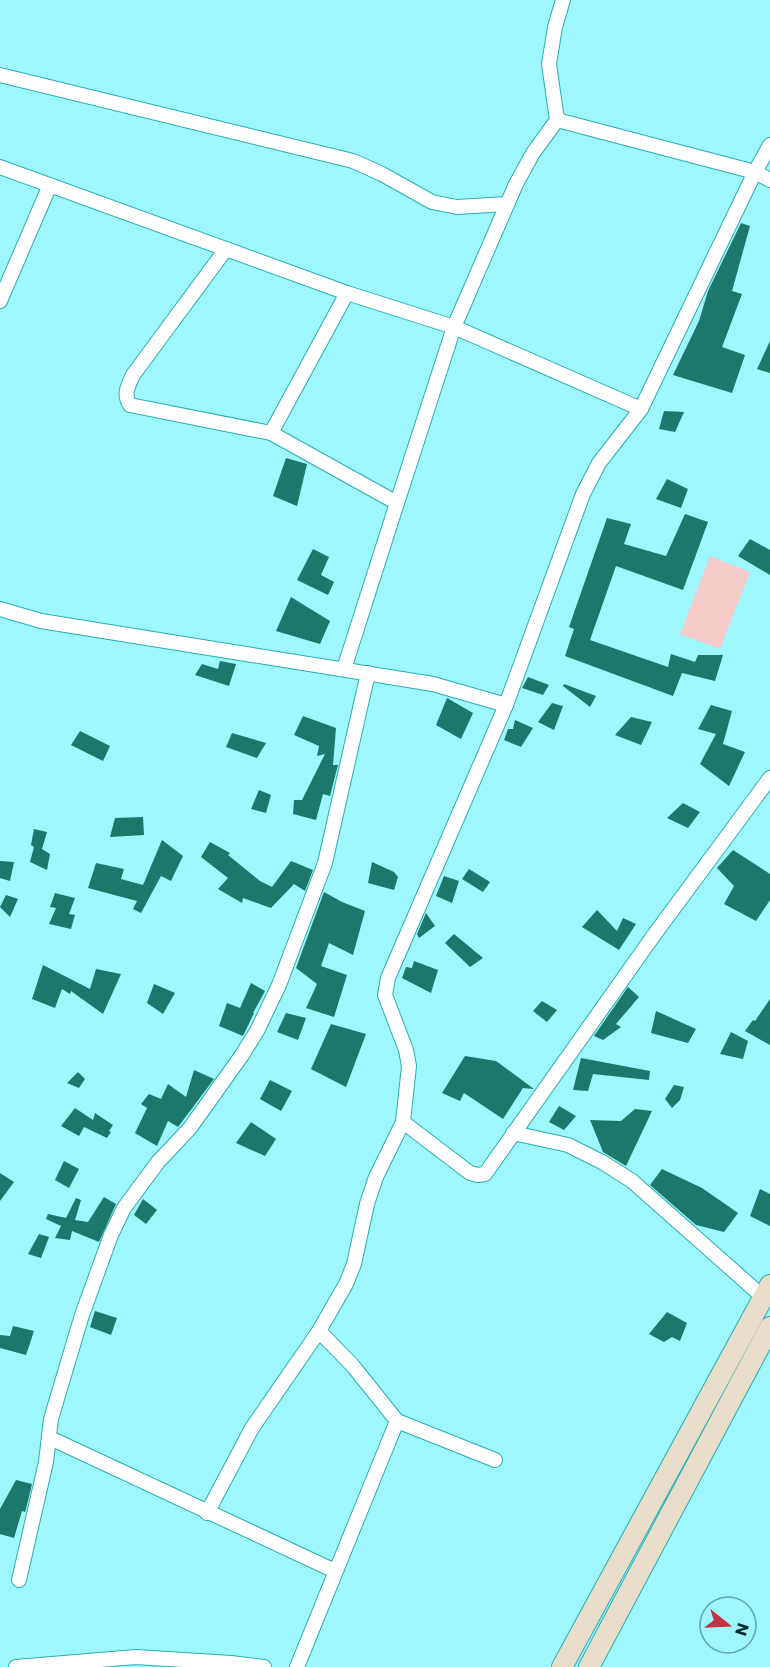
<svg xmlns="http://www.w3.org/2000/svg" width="770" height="1667" viewBox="0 0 770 1667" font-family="Poppins,sans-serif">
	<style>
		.green { fill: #f5cbc9 }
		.building { fill: #1b786b }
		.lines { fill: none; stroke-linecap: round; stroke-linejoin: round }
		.street-casing { stroke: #2aadb4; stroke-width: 16 }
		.secondary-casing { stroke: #2aadb4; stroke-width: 22 }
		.street { stroke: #fff; stroke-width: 14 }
		.secondary { stroke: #e8ddc9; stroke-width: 20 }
	</style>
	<rect width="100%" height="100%" fill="#9ef7fd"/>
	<path class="green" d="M 710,556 L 750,572 L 720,649 L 680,634 Z"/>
	<g class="building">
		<path d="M 741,223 L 750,226 L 732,291 L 742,294 L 722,347 L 745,355 L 732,393 L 673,375 L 699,321 L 708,291 Z"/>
		<path d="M 770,341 L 770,373 L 757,369 Z"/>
		<path d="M 664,411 L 684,412 L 675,432 L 659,429 Z"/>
		<path d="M 286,458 L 307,464 L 297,506 L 273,496 Z"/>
		<path d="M 667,479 L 688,489 L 681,508 L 656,499 Z"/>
		<path d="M 685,514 L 708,522 L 683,590 L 616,566 L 590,640 L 668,667 L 671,654 L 695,662 L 698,655 L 723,655 L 715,681 L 682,673 L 673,696 L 565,656 L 574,629 L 569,627 L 607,518 L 631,524 L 624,544 L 666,556 Z"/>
		<path d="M 750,539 L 770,550 L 770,575 L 738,556 Z"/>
		<path d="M 313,549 L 329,557 L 321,575 L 334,582 L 328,595 L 297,580 Z"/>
		<path d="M 291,597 L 330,621 L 320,644 L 276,631 Z"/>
		<path d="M 220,661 L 236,664 L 229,686 L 195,675 L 202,664 L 218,669 Z"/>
		<path d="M 528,677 L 549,685 L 543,695 L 522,688 Z"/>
		<path d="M 564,684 L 596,696 L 590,707 L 563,686 Z"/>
		<path d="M 447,698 L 473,713 L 461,739 L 436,725 Z"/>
		<path d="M 552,703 L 563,706 L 554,730 L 538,722 Z"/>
		<path d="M 711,705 L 732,711 L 723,744 L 745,752 L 729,786 L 700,764 L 716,734 L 698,729 Z"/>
		<path d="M 303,716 L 336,728 L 333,765 L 338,765 L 330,796 L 323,794 L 316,820 L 293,814 L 294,800 L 302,800 L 325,754 L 317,756 L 319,746 L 294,735 Z"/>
		<path d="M 631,717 L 652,722 L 641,745 L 615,735 Z"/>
		<path d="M 515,720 L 533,728 L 521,747 L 504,740 L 508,729 L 513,729 Z"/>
		<path d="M 80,731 L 110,746 L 103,761 L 71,745 Z"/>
		<path d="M 232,733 L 266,743 L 257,758 L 226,747 Z"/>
		<path d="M 259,790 L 271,795 L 266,813 L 251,809 Z"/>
		<path d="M 683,803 L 700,812 L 688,828 L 667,818 Z"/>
		<path d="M 143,817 L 144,835 L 110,837 L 115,818 Z"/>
		<path d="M 34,829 L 47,832 L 42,849 L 50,854 L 47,870 L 30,862 L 34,847 L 31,845 Z"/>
		<path d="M 162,840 L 183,856 L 171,881 L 161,876 L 141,913 L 133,909 L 137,901 L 88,888 L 96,863 L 124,869 L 121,879 L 143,885 Z"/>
		<path d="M 210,842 L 230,853 L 228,855 L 260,881 L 272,887 L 291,861 L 313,870 L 305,891 L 294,884 L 271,908 L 243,898 L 242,903 L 218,889 L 228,878 L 201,857 Z"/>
		<path d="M 733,850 L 770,874 L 770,900 L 756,921 L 724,904 L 734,886 L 717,868 Z"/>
		<path d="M 0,861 L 14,862 L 10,881 L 0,878 Z"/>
		<path d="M 372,862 L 394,872 L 398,877 L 394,890 L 368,883 Z"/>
		<path d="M 469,869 L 490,882 L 483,892 L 462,879 Z"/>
		<path d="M 444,876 L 459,881 L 452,903 L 436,896 Z"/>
		<path d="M 324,892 L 342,902 L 365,911 L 353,955 L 329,943 L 321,966 L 347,975 L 334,1017 L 306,1008 L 317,984 L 296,968 Z"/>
		<path d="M 55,893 L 75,898 L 69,914 L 75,915 L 71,929 L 49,924 L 56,908 L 50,907 Z"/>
		<path d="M 6,895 L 18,899 L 10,917 L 0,907 Z"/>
		<path d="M 597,910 L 617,931 L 623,918 L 636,924 L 619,950 L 582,927 Z"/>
		<path d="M 426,913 L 435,926 L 419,938 L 417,934 Z"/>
		<path d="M 454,934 L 483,958 L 470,967 L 445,943 Z"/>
		<path d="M 414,961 L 438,970 L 431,993 L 402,978 L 406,967 L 412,968 Z"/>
		<path d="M 43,965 L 90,989 L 96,969 L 121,974 L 103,1014 L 71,991 L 70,994 L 62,989 L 55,1008 L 32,999 Z"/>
		<path d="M 251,983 L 265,991 L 253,1013 L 254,1013 L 243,1036 L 219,1026 L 227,1003 L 240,1008 Z"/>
		<path d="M 154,984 L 175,993 L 163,1014 L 147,1003 Z"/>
		<path d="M 628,987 L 639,997 L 616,1024 L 621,1027 L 603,1040 L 594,1036 Z"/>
		<path d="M 770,999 L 770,1045 L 745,1031 L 753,1020 L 755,1021 Z"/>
		<path d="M 542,1001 L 557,1010 L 547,1022 L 533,1011 Z"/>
		<path d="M 656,1011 L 696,1029 L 688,1043 L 651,1033 Z"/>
		<path d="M 286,1013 L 306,1018 L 298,1040 L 277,1032 Z"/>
		<path d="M 331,1024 L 366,1034 L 346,1087 L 311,1069 Z"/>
		<path d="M 731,1032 L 748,1041 L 743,1059 L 720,1054 Z"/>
		<path d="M 465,1056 L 496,1061 L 534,1089 L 523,1088 L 503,1119 L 464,1093 L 460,1101 L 442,1093 Z"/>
		<path d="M 581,1058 L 650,1071 L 649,1080 L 593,1074 L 588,1091 L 573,1090 Z"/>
		<path d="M 194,1070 L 214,1079 L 178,1127 L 168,1121 L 157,1146 L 135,1133 L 147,1108 L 141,1104 L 149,1094 L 161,1099 L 168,1084 L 186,1097 Z"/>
		<path d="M 78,1072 L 85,1079 L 79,1088 L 67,1083 Z"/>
		<path d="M 270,1080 L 292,1091 L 281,1111 L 260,1099 Z"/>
		<path d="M 674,1085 L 684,1087 L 680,1100 L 672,1108 L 665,1099 Z"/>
		<path d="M 559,1106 L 576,1116 L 564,1130 L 549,1122 Z"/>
		<path d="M 75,1108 L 93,1120 L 95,1113 L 113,1125 L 109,1131 L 111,1132 L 107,1138 L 84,1127 L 79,1136 L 61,1126 Z"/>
		<path d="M 635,1109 L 652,1111 L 626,1166 L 603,1152 L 590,1120 L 621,1121 Z"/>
		<path d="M 251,1122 L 276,1139 L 265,1156 L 236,1143 Z"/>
		<path d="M 64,1161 L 79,1169 L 69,1188 L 55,1180 Z"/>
		<path d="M 662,1169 L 702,1188 L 738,1213 L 724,1232 L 696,1225 L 650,1185 Z"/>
		<path d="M 0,1173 L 14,1182 L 0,1201 Z"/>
		<path d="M 760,1189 L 770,1194 L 770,1226 L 750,1216 Z"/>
		<path d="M 104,1197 L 116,1204 L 99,1242 L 72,1231 L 70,1240 L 55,1238 L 61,1226 L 46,1219 L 48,1214 L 66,1218 L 76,1198 L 81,1200 L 75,1220 L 88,1222 Z"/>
		<path d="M 143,1199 L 157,1210 L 146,1224 L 134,1215 Z"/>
		<path d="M 39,1234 L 49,1237 L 41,1258 L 28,1254 Z"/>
		<path d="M 95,1311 L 117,1318 L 111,1335 L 90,1327 Z"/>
		<path d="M 667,1312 L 687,1323 L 680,1341 L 672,1337 L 664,1342 L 649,1334 Z"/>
		<path d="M 13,1326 L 34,1331 L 26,1355 L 0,1348 L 0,1335 L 10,1336 Z"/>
		<path d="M 16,1480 L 32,1484 L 26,1509 L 25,1512 L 22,1511 L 14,1538 L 0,1534 L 0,1509 Z"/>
	</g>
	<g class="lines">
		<defs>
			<g id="street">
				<path d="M 0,75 L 353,161 L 382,174 L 432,202 L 457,207 L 507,204"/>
				<path d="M 557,120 L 755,172 L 770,180"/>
				<path d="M 0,167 L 347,293 L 454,327 L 641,409"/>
				<path d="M 226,249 L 133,375 C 128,386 123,394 130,405 L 271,433 L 397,503 L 344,669"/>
				<path d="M 0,301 L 50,185"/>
				<path d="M 271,433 L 347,293"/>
				<path d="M 397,503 L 454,327 L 516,184 L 533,153 L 557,120 L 549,64 L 555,27 L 563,0"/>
				<path d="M 0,609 L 41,621 L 433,684 L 506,705"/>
				<path d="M 403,1122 L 470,1173 L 478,1175 L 485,1174 L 654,935 L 770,778"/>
				<path d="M 513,1133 L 568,1145 L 602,1162 L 632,1181 L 763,1297"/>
				<path d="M 319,1331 L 353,1366 L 397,1421 L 495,1460"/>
				<path d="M 50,1438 L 335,1571"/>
				<path d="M 207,1513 L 252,1428 L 319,1331 L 346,1284 L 354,1264 L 367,1204 L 376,1177 L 403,1122 L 409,1066 L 406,1050 L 385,995 L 388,978 L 506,705 L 583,494 L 599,463 L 641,409 L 755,172 L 770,145"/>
				<path d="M 19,1580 L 46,1462 L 51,1419 L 82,1315 L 111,1235 L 124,1208 L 158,1162 L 190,1128 L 242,1055 L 257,1031 L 279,985 L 325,863 L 368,673"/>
				<path d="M 16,1667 L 136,1657 L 231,1663 L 264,1667"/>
				<path d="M 297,1667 L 397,1421"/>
			</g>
			<g id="secondary">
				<path d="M 562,1667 L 770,1285"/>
				<path d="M 589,1667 L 770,1327"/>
			</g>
		</defs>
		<use href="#street" class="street-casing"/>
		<use href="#secondary" class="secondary-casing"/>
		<use href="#street" class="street"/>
		<use href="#secondary" class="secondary"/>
	</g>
	<g transform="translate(728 1625) rotate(108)"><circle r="28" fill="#9ef7fd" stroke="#60a6ab" stroke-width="1.5"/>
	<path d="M0-4.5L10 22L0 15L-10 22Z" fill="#c1313f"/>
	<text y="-9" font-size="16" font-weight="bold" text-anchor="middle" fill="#042d2f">N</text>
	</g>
</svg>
